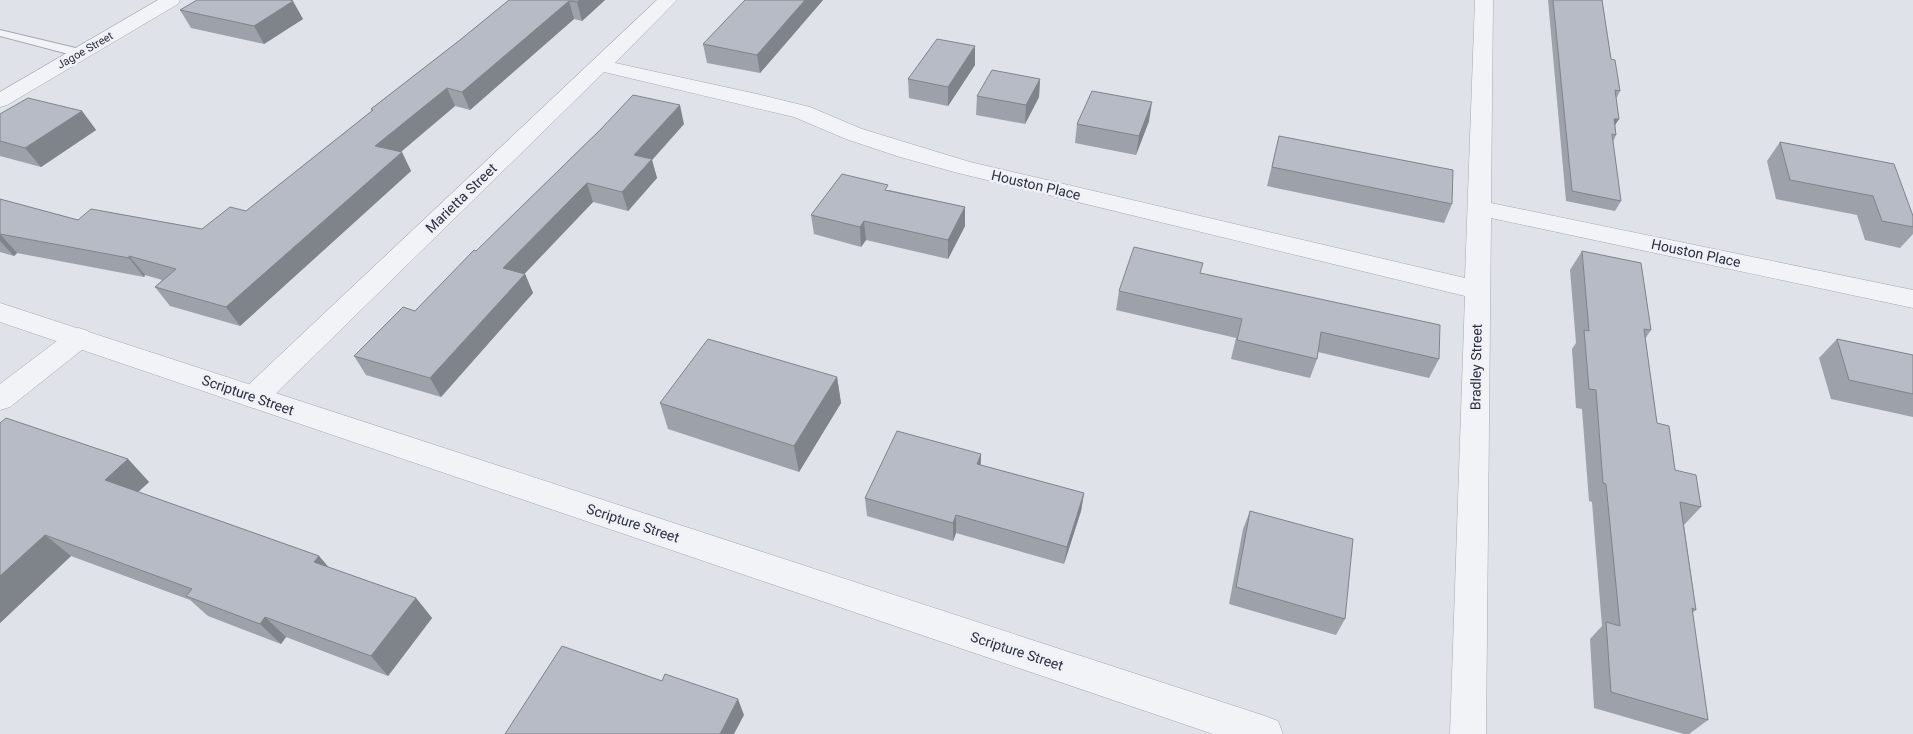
<svg xmlns="http://www.w3.org/2000/svg" width="1913" height="734" viewBox="0 0 1913 734" font-family="Roboto,sans-serif">
	<style>
		.lines { fill: none; stroke-linecap: round; stroke-linejoin: round }
		.service-casing { stroke: #a4a8b2; stroke-width: 2 }
		.minor-casing { stroke: #a4a8b2; stroke-width: 1 }
		.tertiary-casing { stroke: #a4a8b2; stroke-width: 1 }
		.service { fill: #f2f3f7; fill-rule: evenodd }
		.minor { fill: #f2f3f7; fill-rule: evenodd }
		.tertiary { fill: #f2f3f7; fill-rule: evenodd }
		.wall { fill: #9da1a9 }
		.shaded-wall { fill: #7f838a }
		.building { fill: #b6bbc5; stroke: #7f838a }
		.labels { text-anchor: middle; stroke-width: 5; stroke-linejoin: round; paint-order: stroke }
		.far-street-label { font-size: 11px; fill: #282e40; stroke: #eff1f6 }
		.street-label { font-size: 14px; fill: #282e40; stroke: #eff1f6 }
	</style>
	<rect width="100%" height="100%" fill="#dfe2e8"/>
	<g class="lines">
		<defs>
			<path id="service" d="M 0,30 L 84,50 L 86,53 L 80,57 L 0,36 Z"/>
			<g id="minor">
				<path d="M 657,0 L 677,0 L 615,63 L 757,94 L 810,107 L 862,129 L 970,162 L 1465,278 L 1475,0 L 1493,0 L 1491,203 L 1913,290 L 1913,308 L 1491,218 L 1486,734 L 1450,734 L 1465,296 L 958,173 L 900,157 L 846,139 L 794,117 L 604,72 L 264,405 L 254,408 L 244,405 L 240,397 L 244,389 Z"/>
				<path d="M 79,328 L 88,331 L 92,338 L 88,345 L 10,407 L 0,410 L 0,384 L 70,331 Z"/>
			</g>
			<g id="tertiary">
				<path d="M 158,0 L 180,0 L 178,4 L 7,105 L 0,107 L 0,92 Z"/>
				<path d="M 0,303 L 1265,716 L 1278,721 L 1283,734 L 1213,734 L 0,322 Z"/>
			</g>
		</defs>
		<use href="#service" class="service-casing"/>
		<use href="#minor" class="minor-casing"/>
		<use href="#tertiary" class="tertiary-casing"/>
		<use href="#service" class="service"/>
		<use href="#minor" class="minor"/>
		<use href="#tertiary" class="tertiary"/>
	</g>
	<g class="wall">
		<path d="M 509,0 L 605,0 L 582,21 L 574,19 L 470,110 L 455,106 L 401,152 L 411,171 L 240,326 L 170,306 L 155,287 L 162,280 L 145,275 L 144,277 L 17,253 L 14,256 L 0,252 L 0,199 L 78,220 L 202,229 L 246,211 L 372,111 L 371,109 L 460,40 Z"/>
		<path d="M 823,0 L 760,73 L 707,63 L 703,44 Z"/>
		<path d="M 1548,0 L 1602,0 L 1611,59 L 1620,91 L 1616,99 L 1619,119 L 1615,125 L 1616,135 L 1613,142 L 1621,201 L 1615,211 L 1566,201 Z"/>
		<path d="M 180,10 L 303,19 L 264,44 L 191,28 Z"/>
		<path d="M 975,46 L 975,65 L 948,106 L 909,98 L 908,79 Z"/>
		<path d="M 1040,79 L 1039,97 L 1025,124 L 976,115 L 977,96 Z"/>
		<path d="M 82,111 L 96,130 L 41,167 L 0,156 L 0,114 Z"/>
		<path d="M 1149,121 L 1136,155 L 1075,143 L 1077,124 Z"/>
		<path d="M 684,124 L 652,160 L 657,178 L 628,211 L 593,202 L 524,274 L 525,274 L 533,293 L 441,397 L 366,375 L 354,356 L 415,311 L 601,129 Z"/>
		<path d="M 1279,136 L 1452,204 L 1444,223 L 1267,186 Z"/>
		<path d="M 1780,142 L 1913,216 L 1913,234 L 1900,248 L 1865,240 L 1857,215 L 1776,199 L 1767,161 Z"/>
		<path d="M 889,190 L 965,207 L 965,226 L 948,259 L 866,240 L 861,247 L 814,234 L 811,215 Z"/>
		<path d="M 1582,251 L 1651,330 L 1645,339 L 1657,423 L 1675,470 L 1701,507 L 1684,525 L 1696,610 L 1692,613 L 1708,720 L 1689,734 L 1684,734 L 1594,708 L 1590,639 L 1602,626 L 1592,502 L 1589,501 L 1582,409 L 1576,408 L 1572,349 L 1576,343 L 1570,270 Z"/>
		<path d="M 1200,273 L 1439,359 L 1429,378 L 1318,352 L 1317,359 L 1310,378 L 1231,359 L 1236,338 L 1116,310 L 1119,291 Z"/>
		<path d="M 1837,339 L 1913,355 L 1913,417 L 1831,399 L 1819,358 Z"/>
		<path d="M 837,377 L 841,403 L 799,472 L 668,429 L 660,403 Z"/>
		<path d="M 0,423 L 128,459 L 149,482 L 138,492 L 319,556 L 328,567 L 416,598 L 432,618 L 388,676 L 286,637 L 281,644 L 208,616 L 190,600 L 71,556 L 0,623 Z"/>
		<path d="M 981,454 L 981,465 L 1084,493 L 1081,511 L 1064,564 L 956,533 L 953,541 L 867,516 L 865,498 Z"/>
		<path d="M 1250,511 L 1345,619 L 1336,635 L 1229,604 L 1243,529 Z"/>
	</g>
	<g class="shaded-wall">
		<path d="M 580,0 L 605,0 L 582,21 L 577,2 Z"/>
		<path d="M 805,0 L 823,0 L 760,73 L 757,55 Z"/>
		<path d="M 293,1 L 303,19 L 264,44 L 254,26 Z"/>
		<path d="M 569,1 L 574,19 L 470,110 L 462,92 Z"/>
		<path d="M 975,46 L 975,65 L 948,106 L 948,87 Z"/>
		<path d="M 1040,79 L 1039,97 L 1025,124 L 1026,105 Z"/>
		<path d="M 447,88 L 455,106 L 385,165 L 375,146 Z"/>
		<path d="M 1152,102 L 1149,121 L 1136,155 L 1139,136 Z"/>
		<path d="M 680,105 L 684,124 L 652,160 L 657,178 L 628,211 L 622,192 L 634,155 Z"/>
		<path d="M 82,111 L 96,130 L 41,167 L 25,148 Z"/>
		<path d="M 1614,119 L 1619,119 L 1613,128 Z"/>
		<path d="M 402,152 L 411,171 L 240,326 L 226,307 Z"/>
		<path d="M 587,183 L 593,202 L 511,288 L 503,268 Z"/>
		<path d="M 965,207 L 965,226 L 948,259 L 948,240 Z"/>
		<path d="M 864,221 L 866,240 L 861,247 L 860,227 Z"/>
		<path d="M 0,234 L 17,253 L 14,256 L 0,241 Z"/>
		<path d="M 129,256 L 145,275 L 144,277 L 129,258 Z"/>
		<path d="M 525,274 L 533,293 L 441,397 L 430,378 Z"/>
		<path d="M 837,377 L 841,403 L 799,472 L 794,446 Z"/>
		<path d="M 981,454 L 980,472 L 977,464 Z"/>
		<path d="M 128,459 L 149,482 L 127,502 L 105,480 Z"/>
		<path d="M 1084,493 L 1081,511 L 1064,564 L 1067,547 Z"/>
		<path d="M 956,515 L 956,533 L 953,541 L 953,523 Z"/>
		<path d="M 45,535 L 71,556 L 0,623 L 0,576 Z"/>
		<path d="M 319,556 L 337,577 L 314,562 Z"/>
		<path d="M 416,598 L 432,618 L 388,676 L 371,656 Z"/>
		<path d="M 265,617 L 286,637 L 281,644 L 260,624 Z"/>
		<path d="M 738,699 L 744,715 L 734,734 L 720,734 Z"/>
	</g>
	<g class="building">
		<path d="M 197,0 L 290,0 L 293,1 L 254,26 L 180,10 Z"/>
		<path d="M 509,0 L 580,0 L 577,2 L 569,1 L 462,92 L 447,88 L 375,146 L 402,152 L 226,307 L 155,287 L 176,269 L 129,256 L 129,258 L 0,234 L 0,199 L 78,220 L 91,209 L 202,229 L 230,207 L 246,211 L 373,110 L 371,109 L 460,40 Z"/>
		<path d="M 745,0 L 805,0 L 757,55 L 703,44 Z"/>
		<path d="M 1553,0 L 1602,0 L 1611,59 L 1615,60 L 1620,91 L 1615,90 L 1619,119 L 1614,119 L 1616,135 L 1612,134 L 1621,201 L 1572,191 Z"/>
		<path d="M 937,39 L 975,46 L 948,87 L 908,79 Z"/>
		<path d="M 992,70 L 1040,79 L 1026,105 L 977,96 Z"/>
		<path d="M 1092,91 L 1152,102 L 1139,136 L 1077,124 Z"/>
		<path d="M 633,95 L 680,105 L 634,155 L 652,159 L 622,192 L 587,183 L 503,268 L 525,274 L 430,378 L 354,356 L 403,307 L 415,311 L 474,250 L 476,251 L 601,129 Z"/>
		<path d="M 28,98 L 82,111 L 25,148 L 0,141 L 0,114 Z"/>
		<path d="M 1279,136 L 1453,170 L 1452,204 L 1272,167 Z"/>
		<path d="M 1780,142 L 1894,164 L 1913,216 L 1913,227 L 1882,221 L 1873,196 L 1790,180 Z"/>
		<path d="M 842,174 L 888,185 L 885,190 L 965,207 L 948,240 L 864,221 L 860,227 L 811,215 Z"/>
		<path d="M 1134,247 L 1203,263 L 1200,273 L 1440,325 L 1439,359 L 1321,332 L 1317,359 L 1237,340 L 1242,319 L 1119,291 Z"/>
		<path d="M 1582,251 L 1641,263 L 1651,330 L 1644,329 L 1657,423 L 1669,426 L 1675,470 L 1696,475 L 1701,507 L 1680,502 L 1696,610 L 1692,608 L 1708,720 L 1611,692 L 1606,622 L 1620,626 L 1606,484 L 1603,483 L 1596,390 L 1589,389 L 1584,330 L 1589,331 Z"/>
		<path d="M 708,339 L 837,377 L 794,446 L 660,403 Z"/>
		<path d="M 1837,339 L 1913,355 L 1913,394 L 1849,380 Z"/>
		<path d="M 6,418 L 128,459 L 105,480 L 319,556 L 314,562 L 416,598 L 371,656 L 265,617 L 260,624 L 186,596 L 192,589 L 45,535 L 0,576 L 0,423 Z"/>
		<path d="M 897,431 L 981,454 L 977,464 L 1084,493 L 1067,547 L 956,515 L 953,523 L 865,498 Z"/>
		<path d="M 1250,511 L 1353,539 L 1345,619 L 1236,587 Z"/>
		<path d="M 562,646 L 662,681 L 665,674 L 738,699 L 720,734 L 505,734 Z"/>
	</g>
	<g class="labels">
		<g class="far-street-label">
			<text transform="translate(85 50) rotate(-30)" y="4">Jagoe Street</text>
		</g>
		<g class="street-label">
			<text transform="translate(1036 185) rotate(13)" y="5">Houston Place</text>
			<text transform="translate(461 198) rotate(-44)" y="5">Marietta Street</text>
			<text transform="translate(1696 253) rotate(12)" y="5">Houston Place</text>
			<text transform="translate(1476 367) rotate(-89)" y="5">Bradley Street</text>
			<text transform="translate(248 395) rotate(19)" y="5">Scripture Street</text>
			<text transform="translate(633 523) rotate(18)" y="5">Scripture Street</text>
			<text transform="translate(1017 651) rotate(18)" y="5">Scripture Street</text>
		</g>
	</g>
</svg>
